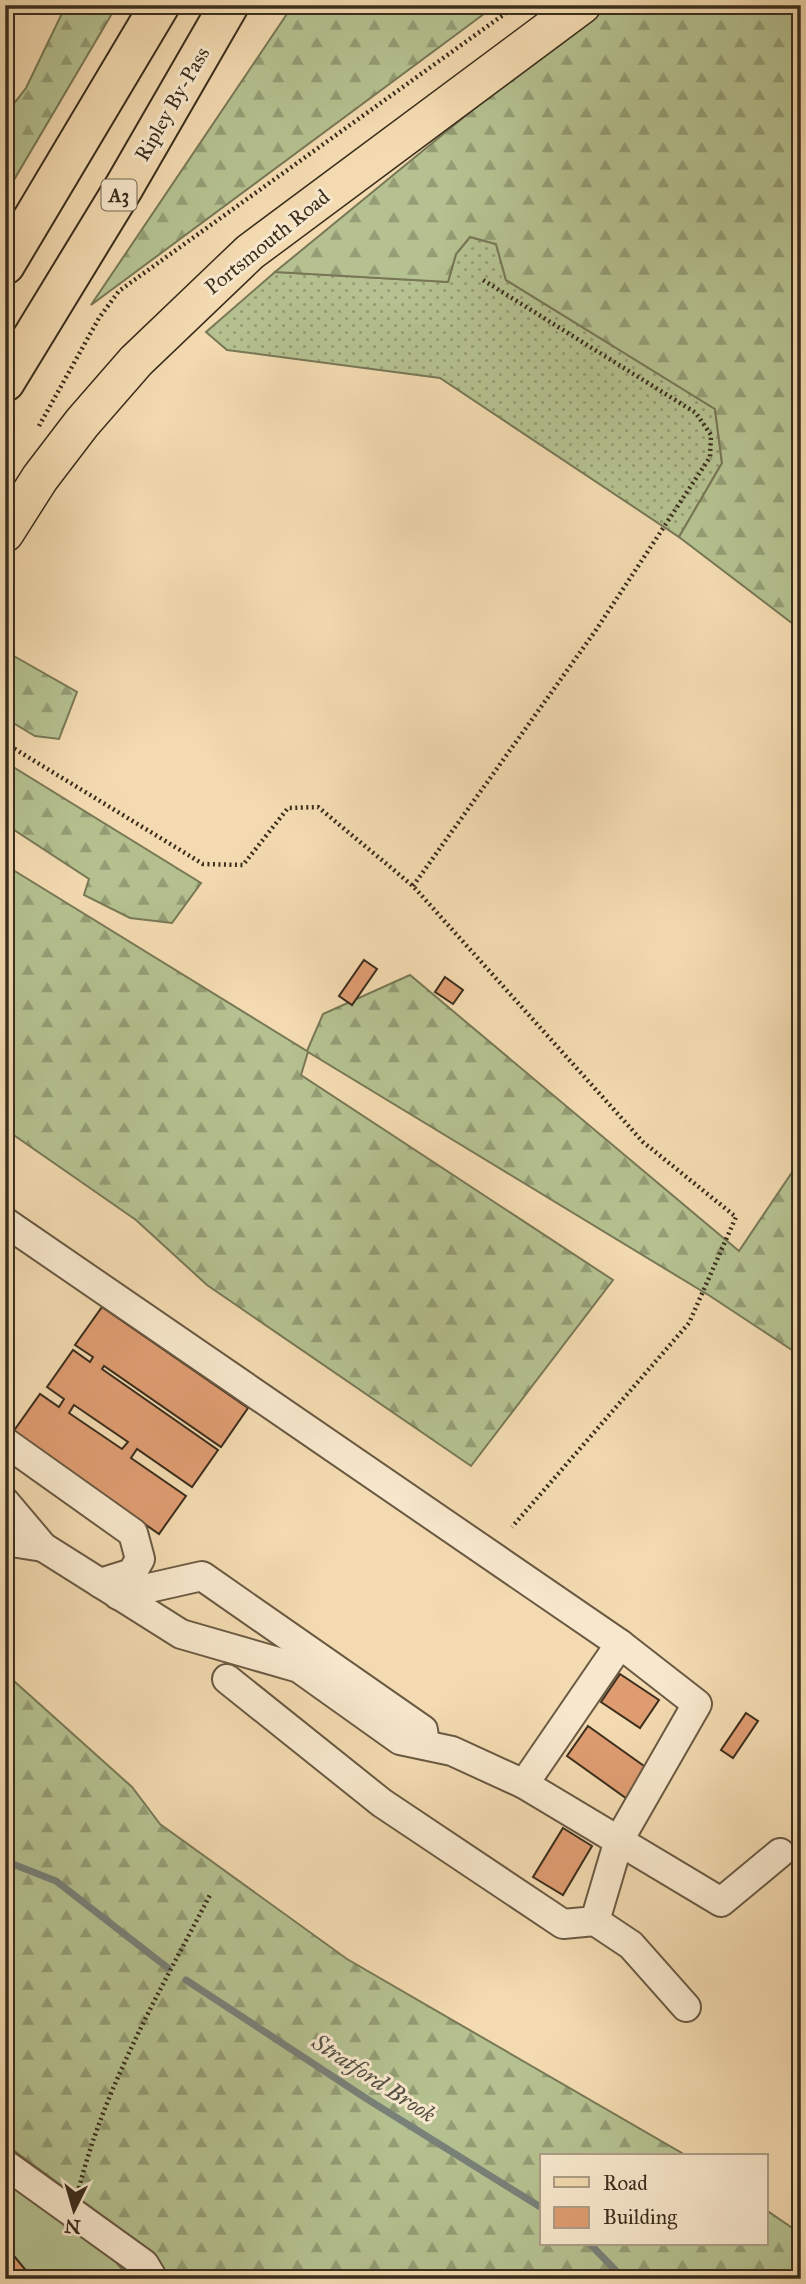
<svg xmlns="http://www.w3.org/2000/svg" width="806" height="2284" viewBox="0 0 806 2284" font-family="'IM FELL Great Primer',serif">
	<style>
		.grass { fill: url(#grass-dots); stroke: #787856; stroke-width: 2 }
		.forest { fill: url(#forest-firs); stroke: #787856; stroke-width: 2 }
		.garden { fill: #b5c190; stroke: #787856; stroke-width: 2 }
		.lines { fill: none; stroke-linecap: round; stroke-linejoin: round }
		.stream { stroke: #788179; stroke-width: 7 }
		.building { fill: #df9c71; stroke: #3b2e1d; stroke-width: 2; fill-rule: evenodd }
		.minor-casing { stroke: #695942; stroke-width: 32 }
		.major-casing { stroke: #3b2e1d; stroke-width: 40 }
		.highway-casing { stroke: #3b2e1d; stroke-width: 42 }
		.path { stroke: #3b2e1d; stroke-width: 4.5; stroke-dasharray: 2 3.5; stroke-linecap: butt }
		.minor { stroke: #f7e7cc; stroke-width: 28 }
		.major { stroke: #f3dab0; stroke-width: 37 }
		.highway { stroke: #f3dab0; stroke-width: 38 }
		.labels { text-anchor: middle; stroke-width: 6; stroke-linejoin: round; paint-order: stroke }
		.shield { fill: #f7e7cc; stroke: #736652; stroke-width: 2 }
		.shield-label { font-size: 19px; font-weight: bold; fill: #3b2e1d }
		.street-label { font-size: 21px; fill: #3b2e1d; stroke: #f7e7cc }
		.water-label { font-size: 23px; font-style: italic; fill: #545044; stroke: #f7e7cc }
	</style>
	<defs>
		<pattern id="grass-dots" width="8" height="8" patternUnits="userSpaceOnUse" patternTransform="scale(1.75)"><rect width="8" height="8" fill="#b5c190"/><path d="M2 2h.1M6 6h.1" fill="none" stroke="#949d75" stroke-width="1.8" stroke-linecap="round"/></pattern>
		<pattern id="forest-firs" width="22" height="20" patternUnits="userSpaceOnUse" patternTransform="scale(1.75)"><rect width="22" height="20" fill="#b5c190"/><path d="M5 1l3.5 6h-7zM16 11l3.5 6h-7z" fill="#949d75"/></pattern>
	</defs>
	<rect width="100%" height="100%" fill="#f3dab0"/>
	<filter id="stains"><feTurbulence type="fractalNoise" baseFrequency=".00286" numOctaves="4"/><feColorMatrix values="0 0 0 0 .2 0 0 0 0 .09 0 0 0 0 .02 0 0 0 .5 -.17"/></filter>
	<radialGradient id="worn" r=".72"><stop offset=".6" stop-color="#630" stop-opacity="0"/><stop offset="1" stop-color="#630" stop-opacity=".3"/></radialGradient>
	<path class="grass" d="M 470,237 L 496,244 L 506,280 L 715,409 L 722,463 L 679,537 L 440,378 L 227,350 L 206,332 L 275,272 L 448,282 L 456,254 Z"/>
	<g class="forest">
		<path d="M 66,5 L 117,5 L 5,195 L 5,115 L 26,88 Z"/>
		<path d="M 293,5 L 496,5 L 91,305 Z"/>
		<path d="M 608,5 L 801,5 L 801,630 L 679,537 L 722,463 L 715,409 L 506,280 L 496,244 L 470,237 L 456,254 L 448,282 L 275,272 L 531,62 Z"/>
		<path d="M 5,651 L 77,692 L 59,739 L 35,736 L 5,718 Z"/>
		<path d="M 5,762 L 201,883 L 172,923 L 130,918 L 84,895 L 89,879 L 5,824 Z"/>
		<path d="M 5,865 L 307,1051 L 323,1014 L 410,975 L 739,1251 L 801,1159 L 801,1356 L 710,1296 L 308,1052 L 301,1075 L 613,1280 L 471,1466 L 207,1285 L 136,1220 L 5,1129 Z"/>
		<path d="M 5,1673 L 132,1787 L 160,1824 L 347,1959 L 687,2156 L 542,2156 L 542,2244 L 766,2244 L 766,2210 L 801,2234 L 801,2279 L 170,2279 L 150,2251 L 5,2144 Z"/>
	</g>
	<path class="garden" d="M 5,2179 L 108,2252 L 130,2279 L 5,2279 Z"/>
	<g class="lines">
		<g class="stream">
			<path d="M 5,1861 L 56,1881 L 168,1968"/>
			<path d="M 186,1980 L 367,2099 L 542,2208"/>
			<path d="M 590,2244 L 624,2279"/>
		</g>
	</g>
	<g class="building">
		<path d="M 364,960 L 377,969 L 352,1005 L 339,996 Z"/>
		<path d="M 445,977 L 463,990 L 453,1004 L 435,992 Z"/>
		<path d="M 102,1307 L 248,1408 L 221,1447 L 104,1366 L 102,1369 L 218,1450 L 192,1487 L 137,1449 L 131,1458 L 186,1496 L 159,1534 L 13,1432 L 40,1394 L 59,1407 L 64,1399 L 47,1387 L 73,1350 L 90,1362 L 93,1357 L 75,1345 ZM 74,1405 L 128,1442 L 122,1449 L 69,1413 Z"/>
		<path d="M 620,1674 L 659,1700 L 640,1728 L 601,1702 Z"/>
		<path d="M 746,1713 L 758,1721 L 733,1758 L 721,1750 Z"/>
		<path d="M 588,1726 L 651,1771 L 630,1801 L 567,1756 Z"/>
		<path d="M 563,1828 L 592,1846 L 563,1895 L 533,1877 Z"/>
		<path d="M 5,2245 L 33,2279 L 5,2279 Z"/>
	</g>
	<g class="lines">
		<defs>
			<g id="minor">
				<path d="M 5,1222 L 620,1644 L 524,1784"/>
				<path d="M 5,1442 L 133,1533 L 140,1559 L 132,1573 L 100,1583"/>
				<path d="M 5,1502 L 43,1547 L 181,1634 L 299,1668 L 400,1740 L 452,1751 L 524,1784 L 721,1902 L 780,1853"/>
				<path d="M 5,1541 L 43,1547"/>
				<path d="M 118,1595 L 202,1576 L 423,1730 L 425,1745"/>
				<path d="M 227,1679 L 382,1803 L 563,1924 L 595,1921 L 619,1840 L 697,1704 L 620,1644"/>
				<path d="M 595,1921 L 631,1945 L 686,2007"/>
				<path d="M 5,2164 L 144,2264 L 153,2279"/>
			</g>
			<path id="major" d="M 5,533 L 40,478 L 82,423 L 136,361 L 250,252 L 582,5"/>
			<g id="highway">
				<path d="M 5,265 L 160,5"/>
				<path d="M 5,382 L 124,187 L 229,5"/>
			</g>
		</defs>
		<use href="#minor" class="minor-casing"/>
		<use href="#major" class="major-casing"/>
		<use href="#highway" class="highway-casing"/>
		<g class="path">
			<path d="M 39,426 L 99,318 L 119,291 L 517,5"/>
			<path d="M 5,743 L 203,864 L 243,865 L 288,808 L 318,807 L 413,886 L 643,1142 L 736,1217 L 689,1323 L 512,1527"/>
			<path d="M 413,886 L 596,630 L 710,457 L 711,435 L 696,413 L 483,280"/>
			<path d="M 79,2188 C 105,2085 161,1989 210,1895"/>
		</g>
		<use href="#minor" class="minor"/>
		<use href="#major" class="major"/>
		<use href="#highway" class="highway"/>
	</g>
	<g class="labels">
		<rect class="shield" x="101.5" y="179.5" width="35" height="31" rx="5"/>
		<g class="shield-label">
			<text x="119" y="202">A3</text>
		</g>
		<g class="street-label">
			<text transform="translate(172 104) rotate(-60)" y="7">Ripley By-Pass</text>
			<text transform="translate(267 242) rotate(-39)" y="7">Portsmouth Road</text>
		</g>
		<g class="water-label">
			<text transform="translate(374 2078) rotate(33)" y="8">Stratford Brook</text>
		</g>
	</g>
	<rect width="806" height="2284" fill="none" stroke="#f3dab0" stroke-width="28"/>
	<rect x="7" y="7" width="792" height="2270" fill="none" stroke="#3b2e1d" stroke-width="3.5"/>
	<rect x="14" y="14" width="778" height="2256" fill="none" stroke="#3b2e1d" stroke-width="2"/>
	<rect x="540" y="2154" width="228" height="91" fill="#f7e7cc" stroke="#ac9d86" stroke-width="2"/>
	<rect x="554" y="2177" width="35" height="10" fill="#f3dab0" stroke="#ac9d86" stroke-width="2"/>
	<text x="603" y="2190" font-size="21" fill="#3b2e1d">Road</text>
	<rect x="554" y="2207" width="35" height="21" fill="#df9c71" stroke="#ac9d86" stroke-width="2"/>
	<text x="603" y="2224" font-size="21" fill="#3b2e1d">Building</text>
	<g transform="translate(74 2210) rotate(185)" stroke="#f7e7cc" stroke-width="5" paint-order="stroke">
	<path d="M0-5L12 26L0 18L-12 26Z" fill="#3b2e1d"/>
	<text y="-10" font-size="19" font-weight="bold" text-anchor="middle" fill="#3b2e1d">N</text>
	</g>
	<rect width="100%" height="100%" filter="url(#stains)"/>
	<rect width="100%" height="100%" fill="url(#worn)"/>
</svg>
